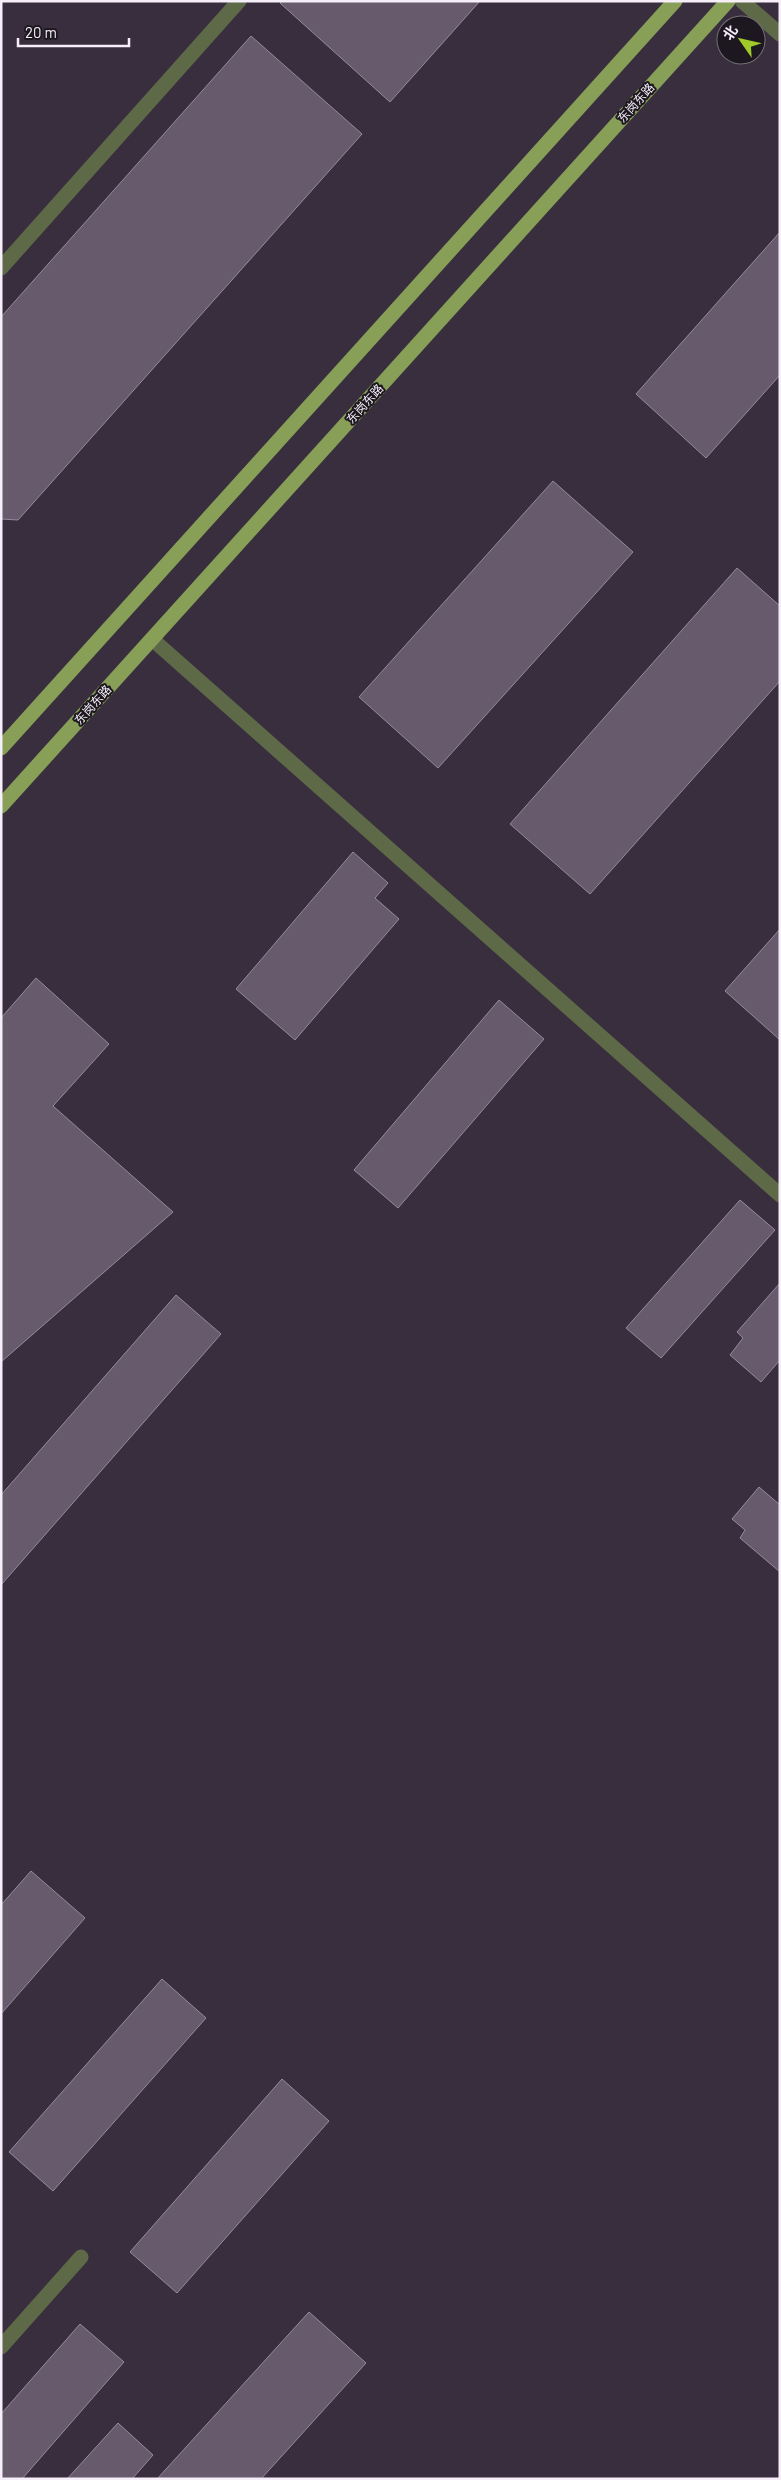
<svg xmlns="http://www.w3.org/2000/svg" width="781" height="2480" viewBox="0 0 781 2480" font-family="Barlow,'Noto Sans SC',sans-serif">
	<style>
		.building { fill: #665a6c; stroke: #978a9e }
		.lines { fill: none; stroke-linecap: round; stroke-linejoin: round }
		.minor { stroke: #5d6947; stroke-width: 15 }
		.major { stroke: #879f57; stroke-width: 15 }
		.labels { text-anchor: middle; stroke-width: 4; stroke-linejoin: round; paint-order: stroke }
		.street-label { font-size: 12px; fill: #f6effa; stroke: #1d181f }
	</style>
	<rect width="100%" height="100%" fill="#382e3e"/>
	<g class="building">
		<path d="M 282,1 L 480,1 L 390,102 L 280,3 Z"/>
		<path d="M 251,36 L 362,134 L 18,520 L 1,519 L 1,317 Z"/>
		<path d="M 780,232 L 780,375 L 706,458 L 636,394 Z"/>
		<path d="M 553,481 L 633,552 L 438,768 L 359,697 Z"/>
		<path d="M 737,568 L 780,606 L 780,681 L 590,894 L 510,824 Z"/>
		<path d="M 353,852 L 388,883 L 375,898 L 399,919 L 295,1040 L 236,989 Z"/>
		<path d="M 780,929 L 780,1040 L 725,991 Z"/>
		<path d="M 36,978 L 109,1044 L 53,1106 L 173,1212 L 1,1362 L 1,1018 Z"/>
		<path d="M 499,1000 L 544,1039 L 398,1208 L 354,1170 Z"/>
		<path d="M 740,1200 L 775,1230 L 661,1358 L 626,1328 Z"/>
		<path d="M 780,1283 L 780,1360 L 761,1382 L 730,1355 L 743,1338 L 737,1332 Z"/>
		<path d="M 176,1295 L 221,1334 L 1,1585 L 1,1495 Z"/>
		<path d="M 759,1487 L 780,1505 L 780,1572 L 740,1538 L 745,1530 L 732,1519 Z"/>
		<path d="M 31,1871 L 85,1918 L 1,2014 L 1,1905 Z"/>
		<path d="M 162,1979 L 206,2018 L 53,2191 L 9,2152 Z"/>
		<path d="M 282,2079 L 329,2121 L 177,2293 L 130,2252 Z"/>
		<path d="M 309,2312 L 366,2363 L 261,2479 L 157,2479 Z"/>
		<path d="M 80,2324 L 124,2362 L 22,2479 L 1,2479 L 1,2414 Z"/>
		<path d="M 118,2423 L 153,2455 L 132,2479 L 67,2479 Z"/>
	</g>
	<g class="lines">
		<g class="minor">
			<path d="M 742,1 L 780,34"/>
			<path d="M 1,268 L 239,1"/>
			<path d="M 152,639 L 780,1195"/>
			<path d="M 1,2347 L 81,2257"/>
		</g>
		<g class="major">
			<path d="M 1,748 L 675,1"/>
			<path d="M 1,806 L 728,1"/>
		</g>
	</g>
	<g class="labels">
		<g class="street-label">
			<text transform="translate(636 103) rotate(-48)" y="4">东岗东路</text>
			<text transform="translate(365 404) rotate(-48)" y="4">东岗东路</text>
			<text transform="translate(93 705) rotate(-48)" y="4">东岗东路</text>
		</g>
	</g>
	<rect width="781" height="2480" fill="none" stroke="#f6effa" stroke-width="5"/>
	<g transform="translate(741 40) rotate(304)"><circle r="24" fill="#1d181f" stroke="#746e77"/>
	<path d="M0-4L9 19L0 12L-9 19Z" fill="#a0c92b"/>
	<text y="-8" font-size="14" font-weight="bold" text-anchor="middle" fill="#f6effa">北</text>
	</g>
	<path d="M18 38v8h111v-8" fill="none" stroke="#f6effa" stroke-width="2.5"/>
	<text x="25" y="38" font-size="15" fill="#f6effa" stroke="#1d181f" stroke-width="4" paint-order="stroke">20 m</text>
</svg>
